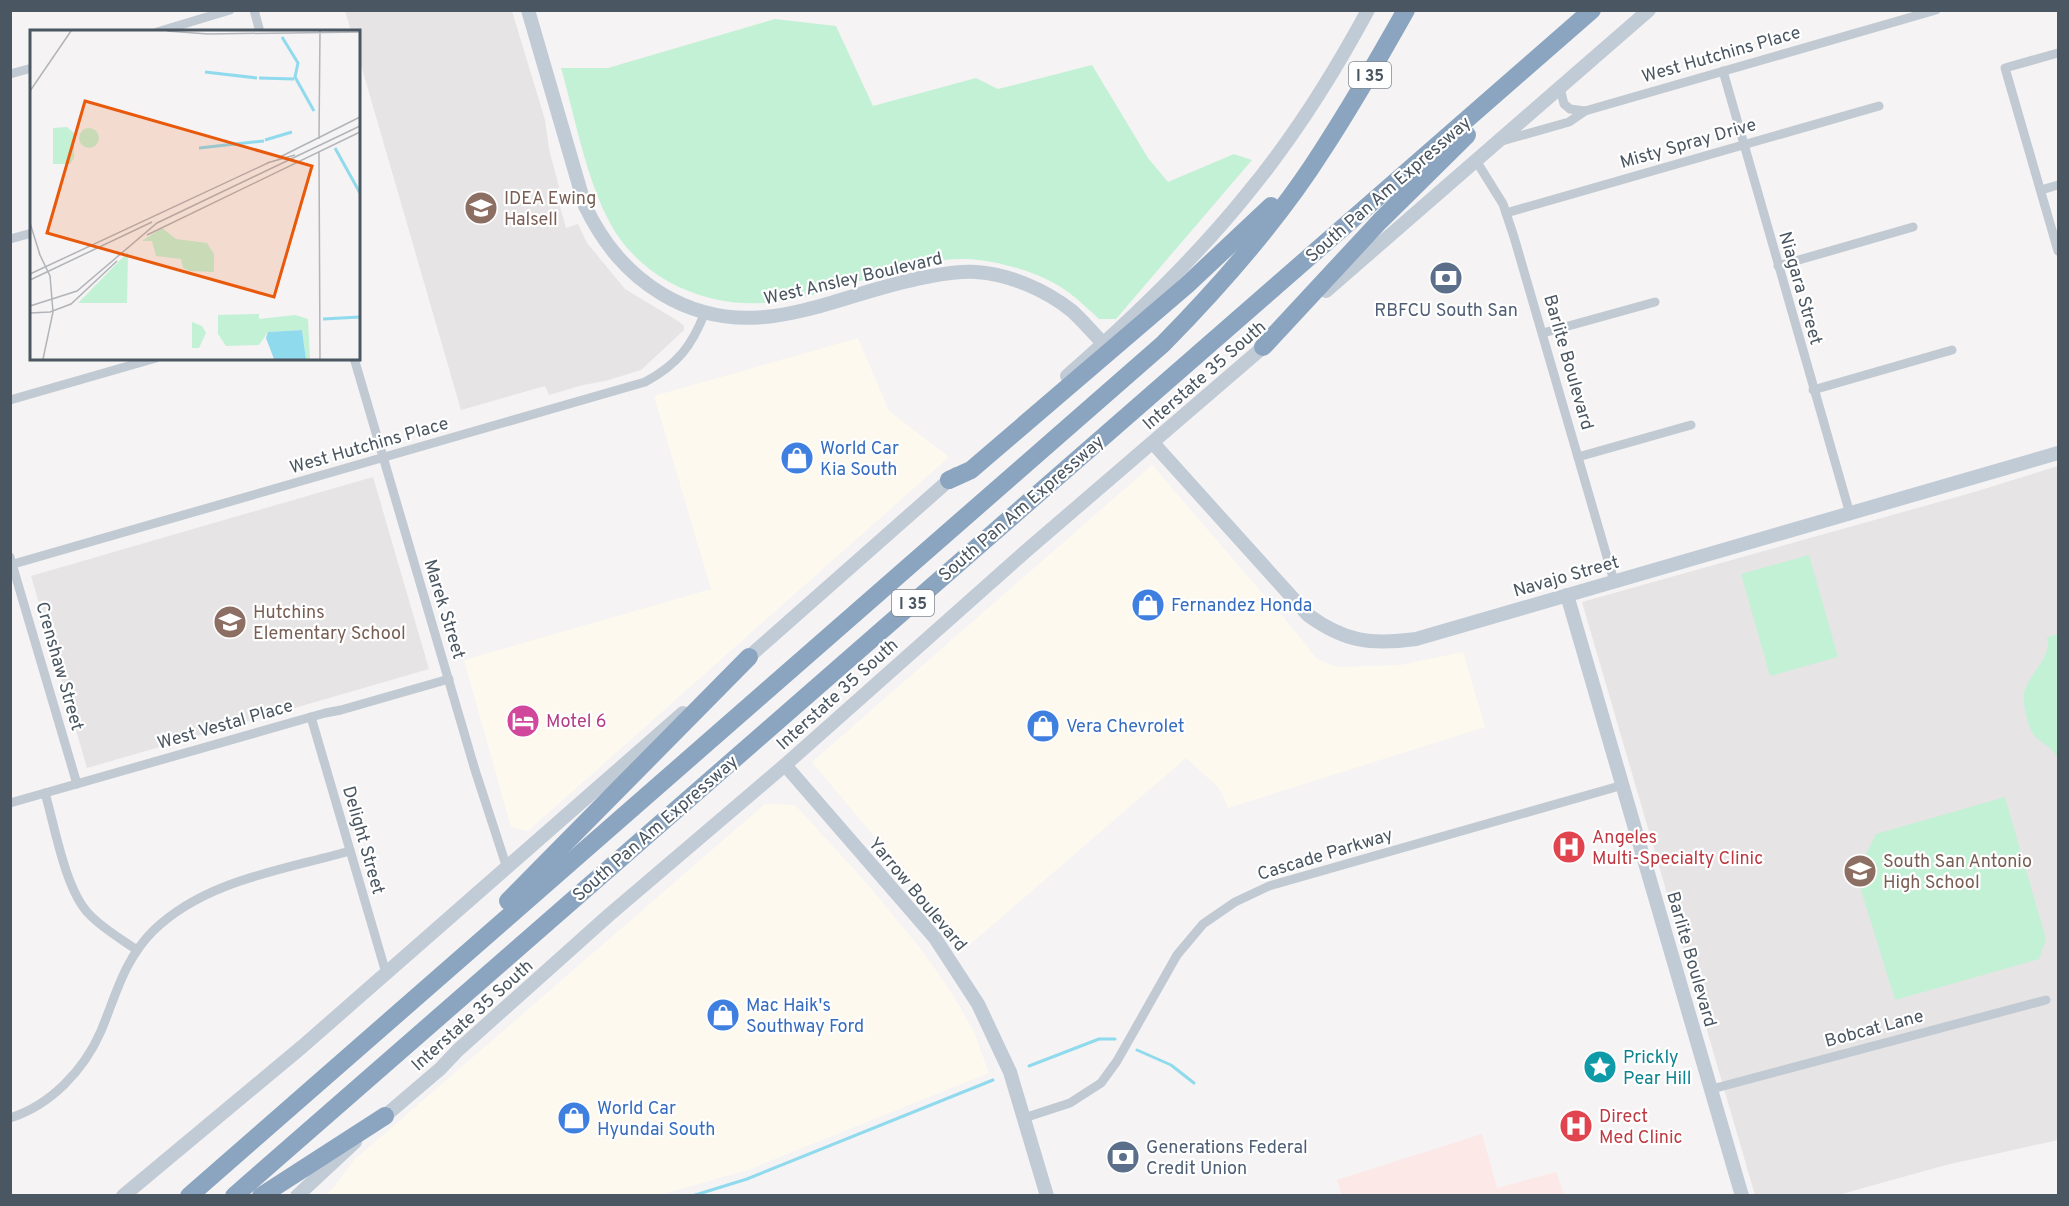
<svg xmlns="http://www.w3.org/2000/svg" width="2069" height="1206" viewBox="0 0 2069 1206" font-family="Overpass,sans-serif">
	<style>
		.commercial { fill: #fdf9ef }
		.education { fill: #e6e4e5 }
		.medical { fill: #fce8e6 }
		.green { fill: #c3f1d5 }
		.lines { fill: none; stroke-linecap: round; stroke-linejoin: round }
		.stream { stroke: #90daee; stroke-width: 3 }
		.street { stroke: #c1cad2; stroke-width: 9 }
		.secondary { stroke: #c1cbd6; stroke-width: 14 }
		.highway { stroke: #8ba5c1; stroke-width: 18 }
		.labels { text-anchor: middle; stroke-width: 4.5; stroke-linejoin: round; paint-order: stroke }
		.shield { fill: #fff; stroke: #808990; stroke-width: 1.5 }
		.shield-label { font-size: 16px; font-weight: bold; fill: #4a5661 }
		.street-label { font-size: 18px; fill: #4a5661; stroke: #fff }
		.education-label { font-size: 18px; fill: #785e54; stroke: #fff; text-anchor: start }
		.service-label { font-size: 18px; fill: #4e5e75; stroke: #fff }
		.shop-label { font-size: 18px; fill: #366cbe; stroke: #fff; text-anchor: start }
		.hotel-label { font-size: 18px; fill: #b23c85; stroke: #fff; text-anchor: start }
		.health-label { font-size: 18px; fill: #be3a42; stroke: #fff; text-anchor: start }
		.culture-label { font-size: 18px; fill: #0d838f; stroke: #fff; text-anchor: start }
		.inset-river { fill: none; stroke: #90daee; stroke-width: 3 }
		.inset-road { fill: none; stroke: #b1b4b9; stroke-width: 1.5 }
		.view { fill: #e8590c; fill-opacity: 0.15; stroke: #e8590c; stroke-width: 3 }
		.inset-edge { fill: none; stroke: #4a5661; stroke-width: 3 }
	</style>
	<rect width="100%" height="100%" fill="#f5f3f3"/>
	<g class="commercial">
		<path d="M 858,338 L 889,411 L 949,457 L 528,831 L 511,827 L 464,660 L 711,589 L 654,396 Z"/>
		<path d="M 1152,465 L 1290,625 L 1317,659 L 1336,667 L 1400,665 L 1463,652 L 1485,727 L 1228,808 L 1219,788 L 1186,758 L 967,947 L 812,762 Z"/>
		<path d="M 765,804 L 795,805 L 864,880 L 920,948 L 952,993 L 974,1032 L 989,1073 L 748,1170 L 660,1195 L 325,1195 L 333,1188 L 354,1160 Z"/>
	</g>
	<g class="education">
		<path d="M 345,11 L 512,11 L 545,120 L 549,149 L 559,187 L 556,192 L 566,228 L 578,224 L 587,243 L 625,289 L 678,321 L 684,326 L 684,330 L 641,370 L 605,381 L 583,385 L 549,395 L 545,386 L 461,410 L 359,58 L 358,32 L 351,31 Z"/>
		<path d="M 2058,466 L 2058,1140 L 1946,1165 L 1838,1195 L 1755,1195 L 1582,602 L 1971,493 Z"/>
		<path d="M 373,477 L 429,669 L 87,768 L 31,576 Z"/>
	</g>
	<path class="medical" d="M 1482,1134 L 1497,1188 L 1556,1172 L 1564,1195 L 1342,1195 L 1337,1180 Z"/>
	<g class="green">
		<path d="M 775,19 L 836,26 L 873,106 L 976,78 L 998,89 L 1092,65 L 1148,158 L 1168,182 L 1234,154 L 1252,160 L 1116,319 L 1099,319 C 1089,310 1079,300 1068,292 C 1043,273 997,260 966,259 C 940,258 915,265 890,272 C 816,293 755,322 679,287 C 650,274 622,248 608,219 C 585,174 575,117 561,68 L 608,68 Z"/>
		<path d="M 1809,555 L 1838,657 L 1770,676 L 1741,574 Z"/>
		<path d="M 2058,634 L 2058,760 C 2055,747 2040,744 2033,734 C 2028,726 2025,711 2024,702 C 2020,678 2054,661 2047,637 Z"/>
		<path d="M 2005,797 L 2046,939 L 2039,959 L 1895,1000 L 1856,874 L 1876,834 Z"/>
	</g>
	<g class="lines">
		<g class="stream">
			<path d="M 1137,1050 L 1171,1065 L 1194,1083"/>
			<path d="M 1029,1066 L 1099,1039 L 1115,1039"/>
			<path d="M 692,1196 L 747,1179 L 993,1080"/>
		</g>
		<g class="street">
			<path d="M 254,10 L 260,32"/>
			<path d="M 157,32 L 230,10"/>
			<path d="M 2058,53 L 2005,68 L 2058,251"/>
			<path d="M 1723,71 L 1850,514"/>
			<path d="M 10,74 L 32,68"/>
			<path d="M 1560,88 L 1564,104 L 1570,109 L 1585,111"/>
			<path d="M 1502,141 L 1569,122 L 1585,111 L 1936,10"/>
			<path d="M 1475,159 L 1503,204 L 1514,237 L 1614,581"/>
			<path d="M 2041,190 L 2058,185"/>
			<path d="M 1506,213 L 1879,106"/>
			<path d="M 10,239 L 32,233"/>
			<path d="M 1778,266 L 1913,227"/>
			<path d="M 1543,333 L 1655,302"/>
			<path d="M 354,358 L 475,770 L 507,868"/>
			<path d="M 1813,390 L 1952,350"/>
			<path d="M 10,400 L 156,358"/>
			<path d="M 1578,457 L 1691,425"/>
			<path d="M 10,557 L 77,784"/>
			<path d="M 10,565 L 645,382 C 677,365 692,346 705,312"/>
			<path d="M 311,717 L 386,973"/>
			<path d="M 45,793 C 55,827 65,889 89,914 C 102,928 121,939 137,950"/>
			<path d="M 10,803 L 325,713 L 341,710 L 449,679"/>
			<path d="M 1712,1089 L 2046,1000"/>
			<path d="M 10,1118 C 51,1105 84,1070 101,1031 C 116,995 124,960 153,931 C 205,880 283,870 350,851"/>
			<path d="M 1024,1118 L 1070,1103 L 1101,1083 L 1117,1061 L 1177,955 L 1203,924 L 1235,902 L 1269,886 L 1623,785"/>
		</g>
		<g class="secondary">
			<path d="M 528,10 L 585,206 C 603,243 626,272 662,294 C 754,349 833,294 926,277 C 942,274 959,271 976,272 C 1009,274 1046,290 1072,311 C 1083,321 1093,333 1104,344"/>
			<path d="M 1326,291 L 1649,10"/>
			<path d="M 1067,376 C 1131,320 1194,260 1247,194 C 1294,137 1333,75 1368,10"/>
			<path d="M 1153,443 L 1308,615 C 1345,642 1371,645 1416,639 L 2058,453"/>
			<path d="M 1567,595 L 1742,1196"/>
			<path d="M 743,662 L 956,474"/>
			<path d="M 785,765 L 935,938 L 978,1004 L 1010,1072 L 1047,1196"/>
			<path d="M 379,1121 L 440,1069 L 458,1050 L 609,915 L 785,765 L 1026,551 L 1269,342"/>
			<path d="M 123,1196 L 303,1046 L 683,713"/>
			<path d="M 297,1196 L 355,1142"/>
		</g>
		<g class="highway">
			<path d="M 1263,347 L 1380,221 L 1467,135"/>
			<path d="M 949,480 L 971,470 L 1187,285 L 1271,206"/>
			<path d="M 508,901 L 749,657"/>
			<path d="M 189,1196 L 1163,344 C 1221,285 1277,222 1322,151 C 1352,105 1379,58 1406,10"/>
			<path d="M 234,1196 L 1592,10"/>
			<path d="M 261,1196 L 385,1116"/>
		</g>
	</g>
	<defs>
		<symbol id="school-disc" viewBox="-11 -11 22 22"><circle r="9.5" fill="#8d6e63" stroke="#fff"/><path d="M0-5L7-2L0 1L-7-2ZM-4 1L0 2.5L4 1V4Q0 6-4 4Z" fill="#fff"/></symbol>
		<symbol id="bank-disc" viewBox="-11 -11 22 22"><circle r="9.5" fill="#5c6f8a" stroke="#fff"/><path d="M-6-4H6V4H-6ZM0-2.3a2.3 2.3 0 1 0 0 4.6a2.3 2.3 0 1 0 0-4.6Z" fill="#fff"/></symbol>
		<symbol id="shop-disc" viewBox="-11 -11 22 22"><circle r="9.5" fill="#3f7fe0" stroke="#fff"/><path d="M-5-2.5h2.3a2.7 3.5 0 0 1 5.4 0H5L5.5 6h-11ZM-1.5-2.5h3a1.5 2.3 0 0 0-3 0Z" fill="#fff"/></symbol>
		<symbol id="hotel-disc" viewBox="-11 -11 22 22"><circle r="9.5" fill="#d1479c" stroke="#fff"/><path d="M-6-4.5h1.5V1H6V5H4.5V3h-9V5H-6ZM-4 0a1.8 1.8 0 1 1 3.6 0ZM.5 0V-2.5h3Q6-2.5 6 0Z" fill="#fff"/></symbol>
		<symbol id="hospital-disc" viewBox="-11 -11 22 22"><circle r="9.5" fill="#e0444e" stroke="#fff"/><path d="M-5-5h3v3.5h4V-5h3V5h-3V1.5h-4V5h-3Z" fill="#fff"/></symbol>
		<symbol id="sight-disc" viewBox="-11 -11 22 22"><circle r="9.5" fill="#0f9aa8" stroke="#fff"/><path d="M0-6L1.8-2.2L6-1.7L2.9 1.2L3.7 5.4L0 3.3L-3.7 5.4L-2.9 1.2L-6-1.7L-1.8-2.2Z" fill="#fff"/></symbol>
	</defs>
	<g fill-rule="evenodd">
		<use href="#school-disc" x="462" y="189" width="38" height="38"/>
		<use href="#bank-disc" x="1427" y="259" width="38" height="38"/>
		<use href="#shop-disc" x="778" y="439" width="38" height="38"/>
		<use href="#shop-disc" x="1129" y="586" width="38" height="38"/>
		<use href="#school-disc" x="211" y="603" width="38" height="38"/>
		<use href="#hotel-disc" x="504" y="702" width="38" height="38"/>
		<use href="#shop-disc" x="1024" y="707" width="38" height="38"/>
		<use href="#hospital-disc" x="1550" y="828" width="38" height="38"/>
		<use href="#school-disc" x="1841" y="852" width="38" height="38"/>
		<use href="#shop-disc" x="704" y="996" width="38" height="38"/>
		<use href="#sight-disc" x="1581" y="1048" width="38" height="38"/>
		<use href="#shop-disc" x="555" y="1099" width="38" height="38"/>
		<use href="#hospital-disc" x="1557" y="1107" width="38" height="38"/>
		<use href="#bank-disc" x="1104" y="1138" width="38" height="38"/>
	</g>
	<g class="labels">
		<g class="shield">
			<rect x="1349" y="62" width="42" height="26" rx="4.5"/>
			<rect x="892" y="590" width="42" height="26" rx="4.5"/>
		</g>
		<g class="shield-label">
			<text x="1370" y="81">I 35</text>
			<text x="913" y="609">I 35</text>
		</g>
		<g class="street-label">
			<text transform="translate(1721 54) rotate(-16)" y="6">West Hutchins Place</text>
			<text transform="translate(1688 143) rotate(-16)" y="6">Misty Spray Drive</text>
			<text transform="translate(1388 189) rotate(-41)" y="6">South Pan Am Expressway</text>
			<text transform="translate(853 278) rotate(-13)" y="6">West Ansley Boulevard</text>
			<text transform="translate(1801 288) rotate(74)" y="6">Niagara Street</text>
			<text transform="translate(1569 362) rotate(74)" y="6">Barlite Boulevard</text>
			<text transform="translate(1204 375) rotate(-41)" y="6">Interstate 35 South</text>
			<text transform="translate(369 445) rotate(-16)" y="6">West Hutchins Place</text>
			<text transform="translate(1021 508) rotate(-41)" y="6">South Pan Am Expressway</text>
			<text transform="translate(1566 576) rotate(-16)" y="6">Navajo Street</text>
			<text transform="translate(445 609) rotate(73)" y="6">Marek Street</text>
			<text transform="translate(60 666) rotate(74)" y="6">Crenshaw Street</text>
			<text transform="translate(837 694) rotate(-42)" y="6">Interstate 35 South</text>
			<text transform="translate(225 724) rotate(-16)" y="6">West Vestal Place</text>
			<text transform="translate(655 828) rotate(-41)" y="6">South Pan Am Expressway</text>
			<text transform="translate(364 840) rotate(74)" y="6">Delight Street</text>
			<text transform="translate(1325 854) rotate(-17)" y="6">Cascade Parkway</text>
			<text transform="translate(918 894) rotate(50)" y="6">Yarrow Boulevard</text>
			<text transform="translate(1692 959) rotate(74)" y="6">Barlite Boulevard</text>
			<text transform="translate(472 1015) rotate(-42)" y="6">Interstate 35 South</text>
			<text transform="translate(1874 1028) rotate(-15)" y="6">Bobcat Lane</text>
		</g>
		<g class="education-label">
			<text x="504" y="204">IDEA Ewing<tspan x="504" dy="21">Halsell</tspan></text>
			<text x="253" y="618">Hutchins<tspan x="253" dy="21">Elementary School</tspan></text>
			<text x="1883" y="867">South San Antonio<tspan x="1883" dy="21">High School</tspan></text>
		</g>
		<g class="service-label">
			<text x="1446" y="316">RBFCU South San</text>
			<text x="1146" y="1153" text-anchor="start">Generations Federal<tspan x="1146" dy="21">Credit Union</tspan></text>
		</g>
		<g class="shop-label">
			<text x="820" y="454">World Car<tspan x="820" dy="21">Kia South</tspan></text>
			<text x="1171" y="611">Fernandez Honda</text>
			<text x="1066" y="732">Vera Chevrolet</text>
			<text x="746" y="1011">Mac Haik's<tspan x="746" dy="21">Southway Ford</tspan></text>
			<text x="597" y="1114">World Car<tspan x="597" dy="21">Hyundai South</tspan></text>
		</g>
		<g class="hotel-label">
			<text x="546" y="727">Motel 6</text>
		</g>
		<g class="health-label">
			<text x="1592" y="843">Angeles<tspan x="1592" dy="21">Multi-Specialty Clinic</tspan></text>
			<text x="1599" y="1122">Direct<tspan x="1599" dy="21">Med Clinic</tspan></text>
		</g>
		<g class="culture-label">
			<text x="1623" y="1063">Prickly<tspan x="1623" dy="21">Pear Hill</tspan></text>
		</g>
	</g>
	<g transform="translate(30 30)">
		<rect width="330" height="330" fill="#f5f3f3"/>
		<path d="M 37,97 L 44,103 L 44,128 L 40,134 L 23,134 L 23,98 ZM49 108a10 10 0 1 1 20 0a10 10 0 1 1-20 0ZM 132,198 L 146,209 L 177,213 L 184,224 L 184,242 L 160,241 L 153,238 L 151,229 L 126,226 L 122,211 L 112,211 ZM 98,222 L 97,273 L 48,273 L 58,263 ZM 229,284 L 229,289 L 265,285 L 278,289 L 280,329 L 276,329 L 272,300 L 238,302 L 229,315 L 196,316 L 188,304 L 188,285 ZM 162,292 L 172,296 L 176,303 L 169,318 L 162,318 Z" fill="#c3f1d5"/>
		<path d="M 272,300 L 276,329 L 244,329 L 236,308 L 238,302 Z" fill="#90daee"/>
		<path class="inset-river" d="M 252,7 L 268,33 L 265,47 L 284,81M 175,42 L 227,48M 229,48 L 264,49M 235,110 L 262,102M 169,118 L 234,111M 305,118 L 330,163M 293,289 L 330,287"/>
		<path class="inset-road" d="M 137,1 L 178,4 L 330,2M 0,61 L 41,1M 289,109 L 290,1M 289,121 L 290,329M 248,128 L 330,87M 237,133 L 265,125M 0,193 L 10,225M 117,205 L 330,102M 9,223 L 20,246 L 23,282 L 13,329M 0,244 L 240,132M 0,250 L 122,192M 0,276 L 47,261 L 127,193 L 330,96M 0,283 L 20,282 L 41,274 L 87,231"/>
		<path class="view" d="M 55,71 L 282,136 L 244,267 L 17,203 Z"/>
		<rect width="330" height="330" class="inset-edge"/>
	</g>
	<rect width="2069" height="1206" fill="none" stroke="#4a5661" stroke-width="24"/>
</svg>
